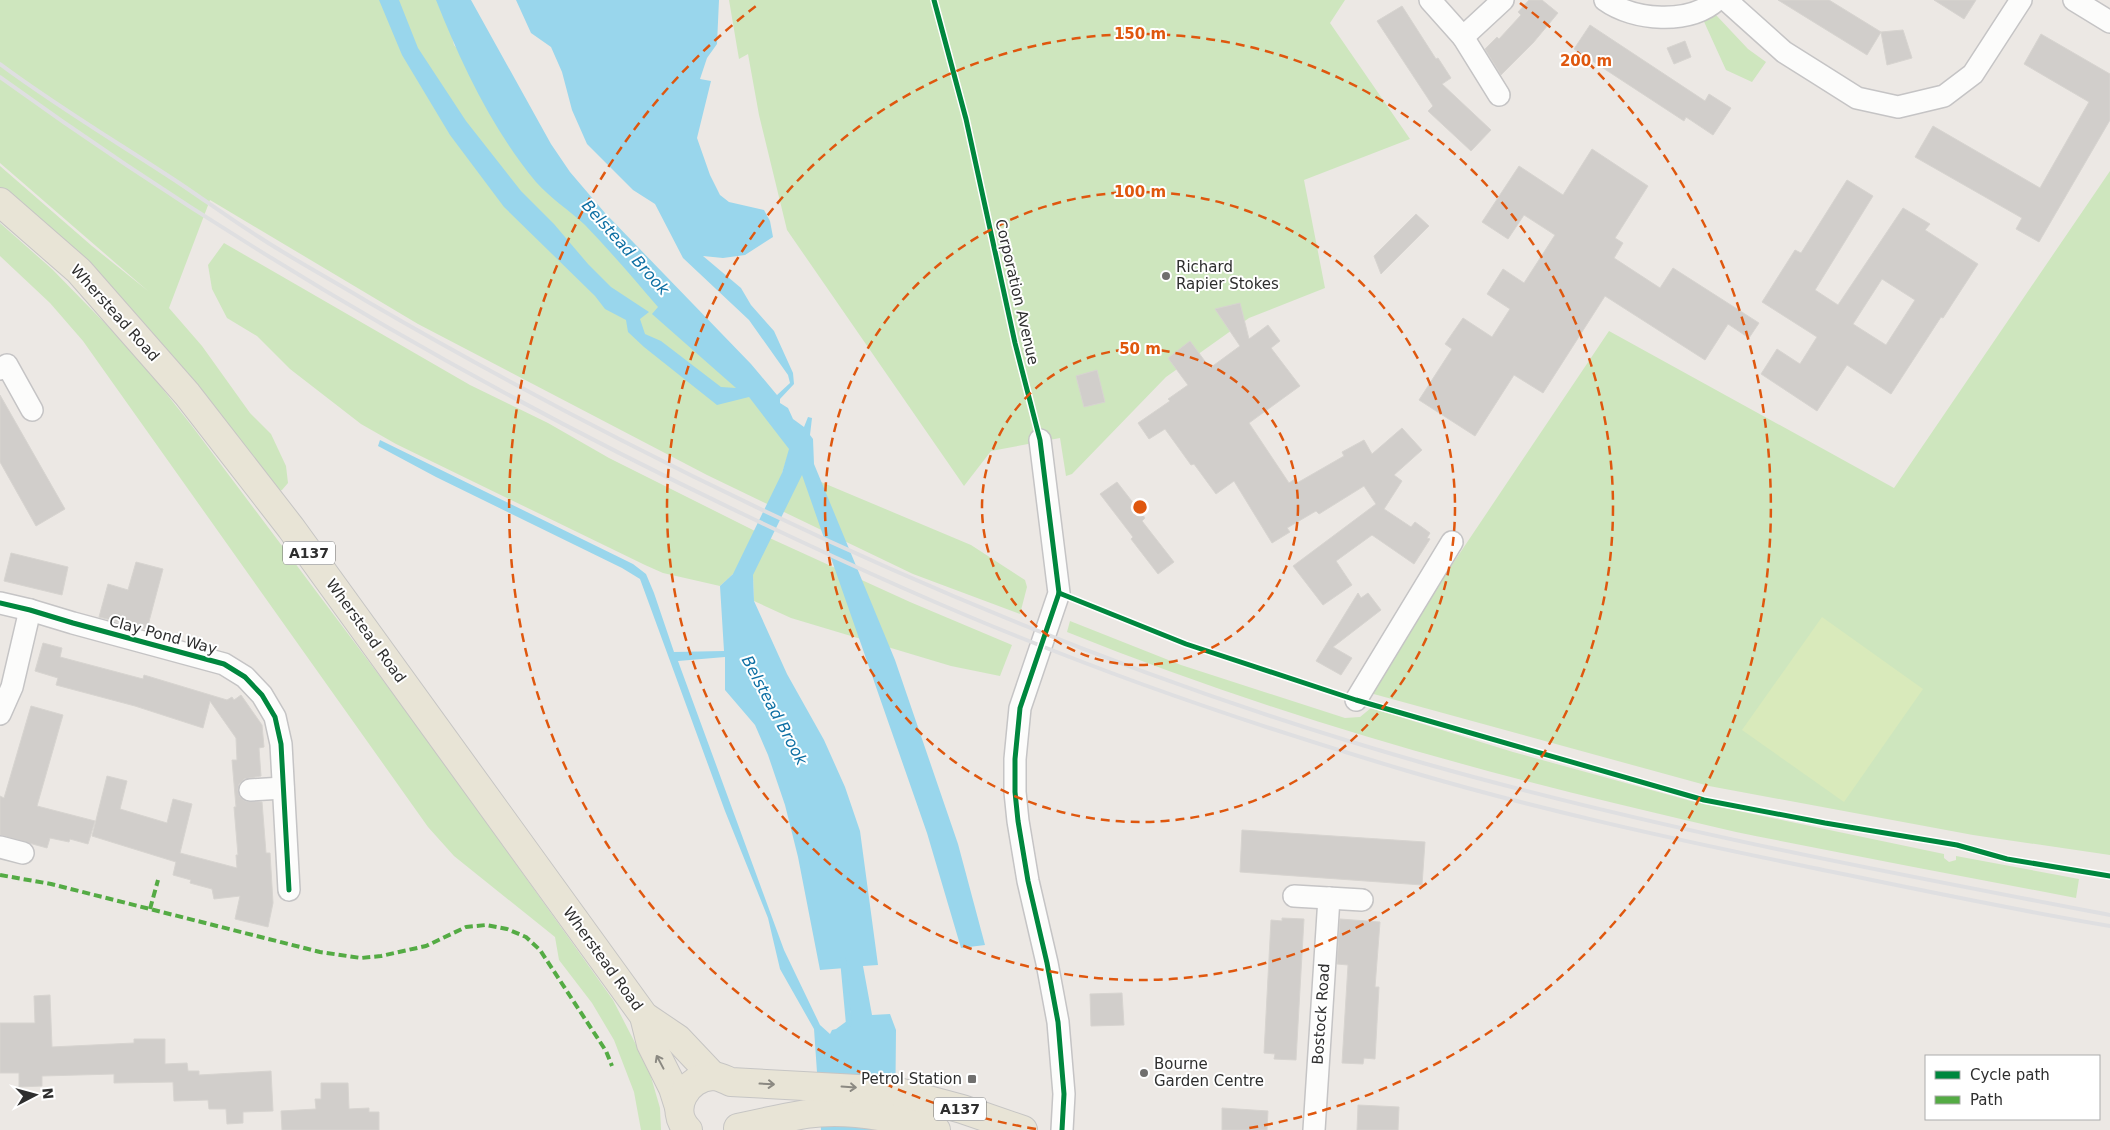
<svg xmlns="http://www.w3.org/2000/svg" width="2110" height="1130" viewBox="0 0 2110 1130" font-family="'DejaVu Sans',sans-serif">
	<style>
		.green { fill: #cee6be }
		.pitch { fill: #d9eabb }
		.water { fill: #99d6ec; fill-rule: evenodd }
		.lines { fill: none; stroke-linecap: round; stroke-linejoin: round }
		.stream { stroke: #99d6ec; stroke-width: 6 }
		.building { fill: #d1cecb; stroke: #d7d4d0; fill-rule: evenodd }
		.minor-casing { stroke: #c5c4c5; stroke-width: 24 }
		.primary-casing { stroke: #c6c5c4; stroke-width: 30 }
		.minor { stroke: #fcfcfb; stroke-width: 21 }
		.primary { stroke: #e8e4d6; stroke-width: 28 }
		.rail { stroke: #dfdfe1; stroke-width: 4 }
		.quiet { stroke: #54ab44; stroke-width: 4; stroke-dasharray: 8 4; stroke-linecap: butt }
		.cycleway-casing { stroke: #fff; stroke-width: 8 }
		.cycleway { stroke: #00873e; stroke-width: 5 }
		.oneway { stroke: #8b8982 }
		.ring { fill: none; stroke: #df570e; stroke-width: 2.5; stroke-dasharray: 9 6 }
		.poi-dot { fill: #706f6e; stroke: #fff; stroke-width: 2 }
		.labels { text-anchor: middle; stroke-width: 4; stroke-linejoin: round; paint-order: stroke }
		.shield { fill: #fff; stroke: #6d6d6d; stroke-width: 1 }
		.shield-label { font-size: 14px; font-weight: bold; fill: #2e2e2e }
		.poi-label { font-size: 15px; fill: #2e2e2e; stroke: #fff; text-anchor: start }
		.street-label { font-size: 15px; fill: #2e2e2e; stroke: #fff }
		.water-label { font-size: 16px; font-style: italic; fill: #0d6fa3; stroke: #fff }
		.centre { fill: #df570e; stroke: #fff; stroke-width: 2.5 }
		.ring-label { font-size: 15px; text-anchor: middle; font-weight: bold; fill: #df570e; stroke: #fff; stroke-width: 4; stroke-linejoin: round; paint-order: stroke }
	</style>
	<rect width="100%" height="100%" fill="#ece8e4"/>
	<g class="green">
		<path d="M 0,0 L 443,0 L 454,45 L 762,412 L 790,449 L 782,473 L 802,474 L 971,545 L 1025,580 L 1027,587 L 1020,614 L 913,574 L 707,475 L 418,324 L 210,200 L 169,308 L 202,346 L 250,413 L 271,434 L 286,466 L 288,483 L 282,490 L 272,495 L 0,189 L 0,166 L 92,246 L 148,291 L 0,163 Z"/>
		<path d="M 729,0 L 1345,0 L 1330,23 L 1410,139 L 1304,180 L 1325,288 L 1249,318 L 1166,377 L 1072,474 L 1066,476 L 1060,438 L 991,451 L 964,486 L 787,230 L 759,115 L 748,54 L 739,59 Z"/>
		<path d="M 1701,15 L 1716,15 L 1748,49 L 1766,62 L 1752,82 L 1726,70 Z"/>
		<path d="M 2110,171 L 2110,855 L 1973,835 L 1709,786 L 1370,693 L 1425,605 L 1609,331 L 1894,488 Z"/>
		<path d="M 0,223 L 52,269 L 135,354 L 192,426 L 424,735 L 613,1000 L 649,1070 L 660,1108 L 661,1130 L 641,1130 L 634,1092 L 614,1040 L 592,1003 L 559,960 L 555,937 L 454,856 L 428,827 L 83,341 L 50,303 L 0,256 Z"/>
		<path d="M 224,243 L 470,385 L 548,423 L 609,458 L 763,535 L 910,602 L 1012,645 L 1000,676 L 951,666 L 791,618 L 754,601 L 753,575 L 733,574 L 720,586 L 663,573 L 645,565 L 396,444 L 361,424 L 290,369 L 257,336 L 227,318 L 212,289 L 208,265 Z"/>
		<path d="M 1070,621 L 1181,665 L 1345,718 L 1360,717 L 1371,708 L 1513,752 L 1691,801 L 1944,854 L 1944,858 L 1949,862 L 1956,860 L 1956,856 L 2079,879 L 2076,898 C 1962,876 1849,855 1736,832 C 1696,823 1657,813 1618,804 C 1431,759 1246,704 1067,632 Z"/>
	</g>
	<path class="pitch" d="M 1822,617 L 1923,689 L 1844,802 L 1742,730 Z"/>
	<path class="water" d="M 379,0 L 399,0 L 418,48 L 466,121 L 521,191 L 554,224 L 588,264 L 611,287 L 649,312 L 640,319 L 645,334 L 661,341 L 721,387 L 736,388 L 652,314 L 658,307 C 634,279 610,251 585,225 C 569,210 550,198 536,182 C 492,129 461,63 436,0 L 471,0 L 551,144 L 570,172 L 605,213 L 751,364 L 777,395 L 790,383 L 788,375 L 749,320 L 683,258 L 655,204 L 633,190 L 587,144 L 572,110 L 562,72 L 551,47 L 531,33 L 516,0 L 719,0 L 717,44 L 707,58 L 700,79 L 711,81 L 697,138 L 710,175 L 720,195 L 729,202 L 764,210 L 770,221 L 773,237 L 745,255 L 723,258 L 703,256 L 741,288 L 751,305 L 774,331 L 793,373 L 794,384 L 780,399 L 780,403 L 788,408 L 793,419 L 804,427 L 808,417 L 812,418 L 810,435 L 813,439 L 814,464 L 895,660 L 958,844 L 985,945 L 961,948 L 927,833 L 802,475 L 753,575 L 754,601 L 787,674 L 824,740 L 845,787 L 860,831 L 878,965 L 863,966 L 872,1015 L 890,1014 L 896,1030 L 895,1130 L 821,1130 L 814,1029 L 780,969 L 768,918 L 725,811 L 640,579 L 622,568 L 436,477 L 378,446 L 380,440 L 633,564 L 646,574 L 654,593 L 674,652 L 724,651 L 720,586 L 733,574 L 782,473 L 789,449 L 749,397 L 717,405 L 644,347 L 628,332 L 626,320 L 605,309 L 595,296 L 504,207 L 450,135 L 402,55 ZM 725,657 L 725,690 L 755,725 L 768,755 L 785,805 L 798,857 L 820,970 L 845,968 L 851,1018 L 836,1029 L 832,1030 L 830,1034 L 820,1025 L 784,950 L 678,661 Z"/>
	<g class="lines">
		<path class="stream" d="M 843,960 L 849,1024"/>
	</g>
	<g class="building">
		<path d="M 1529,0 L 1542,0 L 1558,13 L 1533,43 L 1501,75 L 1485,49 L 1497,37 L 1499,39 L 1521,15 L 1518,12 Z"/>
		<path d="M 1778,0 L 1829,0 L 1881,32 L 1867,55 Z"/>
		<path d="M 1934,0 L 1976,0 L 1964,19 Z"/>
		<path d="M 1402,6 L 1436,59 L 1438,58 L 1451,78 L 1442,84 L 1491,130 L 1471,151 L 1428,111 L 1433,106 L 1377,21 Z"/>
		<path d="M 1590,25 L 1705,101 L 1709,94 L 1731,108 L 1713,135 L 1686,117 L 1684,121 L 1574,49 Z"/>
		<path d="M 1903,30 L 1912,58 L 1887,65 L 1881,32 Z"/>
		<path d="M 2041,34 L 2110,74 L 2110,120 L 2039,242 L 2016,229 L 2022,218 L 1915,157 L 1933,126 L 2040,188 L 2089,102 L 2024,64 Z"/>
		<path d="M 1685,41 L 1691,57 L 1674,64 L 1667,48 Z"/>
		<path d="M 1592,149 L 1648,186 L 1615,238 L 1623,243 L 1614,258 L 1660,288 L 1673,268 L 1759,323 L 1749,338 L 1728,324 L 1705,360 L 1605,296 L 1543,393 L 1514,375 L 1475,436 L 1419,400 L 1452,349 L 1445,344 L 1463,318 L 1492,337 L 1510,309 L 1487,294 L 1503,269 L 1524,283 L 1555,235 L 1524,215 L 1508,239 L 1482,222 L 1519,166 L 1563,195 Z"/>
		<path d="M 1847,180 L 1873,196 L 1815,290 L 1838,305 L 1903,208 L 1930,224 L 1925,230 L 1978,264 L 1943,318 L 1941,317 L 1891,394 L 1847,365 L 1817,411 L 1761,374 L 1777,349 L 1800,364 L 1817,337 L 1762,302 L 1795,250 L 1801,253 ZM 1882,279 L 1915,300 L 1886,345 L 1853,324 Z"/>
		<path d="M 1416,214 L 1429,226 L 1381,274 L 1374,256 Z"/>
		<path d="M 1240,303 L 1249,339 L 1268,325 L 1280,341 L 1271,348 L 1300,386 L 1249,423 L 1289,483 L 1295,479 L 1297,483 L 1344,456 L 1342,452 L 1364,440 L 1372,454 L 1402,428 L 1422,450 L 1394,475 L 1402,481 L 1384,509 L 1411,527 L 1415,522 L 1430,533 L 1427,538 L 1430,539 L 1414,564 L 1372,535 L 1336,561 L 1352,585 L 1323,605 L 1293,566 L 1376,504 L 1364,486 L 1319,514 L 1316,511 L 1287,528 L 1290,532 L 1272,543 L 1234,481 L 1216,494 L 1194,464 L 1191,465 L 1165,429 L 1149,439 L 1138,423 L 1170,401 L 1168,399 L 1188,385 L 1168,358 L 1190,341 L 1210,368 L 1240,346 L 1215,309 Z"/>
		<path d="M 1097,370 L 1105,402 L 1084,407 L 1076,376 Z"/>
		<path d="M 0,395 L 65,509 L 36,526 L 0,462 Z"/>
		<path d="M 1117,482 L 1145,518 L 1142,521 L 1174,562 L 1158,574 L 1131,539 L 1133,537 L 1100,494 Z"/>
		<path d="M 11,553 L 68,567 L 62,595 L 4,581 Z"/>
		<path d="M 136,562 L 163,569 L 147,629 L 99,617 L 108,584 L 128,590 Z"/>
		<path d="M 1358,593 L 1361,598 L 1368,593 L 1381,610 L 1333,647 L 1352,658 L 1341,675 L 1316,661 Z"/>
		<path d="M 43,643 L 62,648 L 60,657 L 143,679 L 144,675 L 227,700 L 232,697 L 234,700 L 241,695 L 262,725 L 264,747 L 259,748 L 261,776 L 244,779 L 239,784 L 238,790 L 240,797 L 245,801 L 262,802 L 266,853 L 270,853 L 273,903 L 268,927 L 235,919 L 240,896 L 214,899 L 212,889 L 190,883 L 191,880 L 173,875 L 176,862 L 92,836 L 107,776 L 127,781 L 120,809 L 167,823 L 173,799 L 192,804 L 180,853 L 237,868 L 236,855 L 238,855 L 234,807 L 236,807 L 232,760 L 237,760 L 236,738 L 210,701 L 203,728 L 135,706 L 56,685 L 58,678 L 35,671 Z"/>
		<path d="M 31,706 L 63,715 L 37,806 L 95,821 L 88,844 L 70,839 L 69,842 L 50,838 L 47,848 L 0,835 L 0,796 L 4,798 Z"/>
		<path d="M 1242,830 L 1425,842 L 1422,885 L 1240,872 Z"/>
		<path d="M 1282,918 L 1304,919 L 1296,1060 L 1274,1059 L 1275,1054 L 1264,1053 L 1271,920 L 1282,921 Z"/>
		<path d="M 1340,919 L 1380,922 L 1375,987 L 1379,987 L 1375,1059 L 1364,1058 L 1363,1064 L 1342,1063 L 1348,965 L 1337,964 Z"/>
		<path d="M 1122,993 L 1124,1025 L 1091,1026 L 1090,994 Z"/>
		<path d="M 50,995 L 52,1047 L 134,1043 L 134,1039 L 165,1039 L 165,1064 L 187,1063 L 188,1071 L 199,1071 L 199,1075 L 271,1071 L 273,1111 L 243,1112 L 243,1123 L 227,1124 L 226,1109 L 209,1109 L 208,1100 L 174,1101 L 173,1082 L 114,1083 L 114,1074 L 42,1076 L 42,1086 L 19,1087 L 19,1073 L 0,1073 L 0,1023 L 35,1023 L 34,996 Z"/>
		<path d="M 321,1083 L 348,1083 L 349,1109 L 369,1108 L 369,1112 L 379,1112 L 379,1130 L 282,1130 L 281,1111 L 316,1109 L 315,1099 L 321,1099 Z"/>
		<path d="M 1358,1105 L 1399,1107 L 1398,1130 L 1357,1130 Z"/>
		<path d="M 1222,1108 L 1268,1111 L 1267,1130 L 1222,1130 Z"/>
	</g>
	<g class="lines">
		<defs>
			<g id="minor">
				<path d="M 1430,0 L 1463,37 L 1503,0"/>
				<path d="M 1605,0 C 1634,21 1689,25 1717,0"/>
				<path d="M 1726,0 L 1784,52 L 1819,74 L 1857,98 L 1898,107 L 1944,96 L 1973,74 L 2021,0"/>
				<path d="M 2074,0 L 2110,22"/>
				<path d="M 1463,37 L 1499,95"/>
				<path d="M 0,369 L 7,365 L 32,410"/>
				<path d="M 1040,440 L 1059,593 L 1020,708 L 1015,759 L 1015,792 L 1018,821 L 1028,881 L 1047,963 L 1058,1022 L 1064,1094 L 1062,1130"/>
				<path d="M 0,603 L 30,610 L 73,623 L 224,664 L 245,677 L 262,695 L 275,717 L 281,744 L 289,890"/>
				<path d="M 1356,700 L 1452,542"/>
				<path d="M 0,714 L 12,687 L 30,610"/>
				<path d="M 250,790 L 283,788"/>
				<path d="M 0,847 L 23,853"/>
				<path d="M 1294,896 L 1362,900"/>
				<path d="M 1314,1130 L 1329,898"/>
			</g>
			<g id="primary">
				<path d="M 0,202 L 79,271 L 187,394 L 291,528 L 644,1016 L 678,1039 L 713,1076"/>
				<path d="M 644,1016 L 651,1044 L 673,1088 L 679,1107"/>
				<path d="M 738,1128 C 760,1123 783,1118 806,1114 C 849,1108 895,1117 936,1130"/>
				<path d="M 688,1130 C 668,1110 686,1077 713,1076 C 719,1076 726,1080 731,1082 L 895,1091 L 962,1109 L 1023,1130"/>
			</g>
		</defs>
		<use href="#minor" class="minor-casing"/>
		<use href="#primary" class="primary-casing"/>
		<use href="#minor" class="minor"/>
		<use href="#primary" class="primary"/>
		<g class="rail">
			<path d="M 0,64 C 55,105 115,141 173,179 C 202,198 230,219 259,237 C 294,260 332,280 368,302 C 451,350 535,396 621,440 C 878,572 1144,684 1423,763 C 1649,827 1880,871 2110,915"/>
			<path d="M 0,77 C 234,246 485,391 745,515 C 835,558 926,600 1019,637 C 1147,689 1279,733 1411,772 C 1540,810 1673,839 1804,866 C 1906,887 2008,909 2110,926"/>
		</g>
		<g class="quiet">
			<path d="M 0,875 L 51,884 L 320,952 L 361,958 L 381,956 L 426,946 L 466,927 L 486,925 L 507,929 L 526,937 L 540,950 L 606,1051 L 612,1066"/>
			<path d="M 150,909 L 158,880"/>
		</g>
		<defs>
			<g id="cycleway">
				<path d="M 934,0 L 966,119 L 1015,343 L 1040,440 L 1059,593 L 1020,708 L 1015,759 L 1015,792 L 1018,821 L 1028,881 L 1047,963 L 1058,1022 L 1064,1094 L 1062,1130"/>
				<path d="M 1059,593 L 1186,644 L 1356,700 L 1704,800 L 1825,823 L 1957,845 L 2007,859 L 2110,876"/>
				<path d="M 0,603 L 30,610 L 73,623 L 224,664 L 245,677 L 262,695 L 275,717 L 281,744 L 289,890"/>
			</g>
		</defs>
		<use href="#cycleway" class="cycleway-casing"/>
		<use href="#cycleway" class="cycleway"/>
	</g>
	<defs><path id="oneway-shaft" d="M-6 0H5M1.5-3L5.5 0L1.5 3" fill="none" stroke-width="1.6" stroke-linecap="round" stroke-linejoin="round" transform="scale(1.25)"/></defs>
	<g class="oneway">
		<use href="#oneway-shaft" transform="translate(660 1062) rotate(-118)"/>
		<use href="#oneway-shaft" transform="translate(767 1084) rotate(3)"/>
		<use href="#oneway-shaft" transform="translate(849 1087) rotate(4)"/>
	</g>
	<g class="ring">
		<circle cx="1140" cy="507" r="158"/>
		<circle cx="1140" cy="507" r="315"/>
		<circle cx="1140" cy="507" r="473"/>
		<path d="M1036 1129A631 631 0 0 1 760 3M1520 3A631 631 0 0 1 1244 1129"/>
	</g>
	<g class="poi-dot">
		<circle cx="1166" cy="276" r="5"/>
		<circle cx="1144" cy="1073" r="5"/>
		<rect x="967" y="1074" width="10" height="10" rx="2.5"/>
	</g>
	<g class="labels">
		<g class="shield">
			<rect x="283" y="541.5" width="52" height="23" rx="4"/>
			<rect x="934" y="1097.5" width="52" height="23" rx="4"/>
		</g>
		<g class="shield-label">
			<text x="309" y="558">A137</text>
			<text x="960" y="1114">A137</text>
		</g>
		<g class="poi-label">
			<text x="1176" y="272">Richard<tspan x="1176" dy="17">Rapier Stokes</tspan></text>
			<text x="1154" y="1069">Bourne<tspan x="1154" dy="17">Garden Centre</tspan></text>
			<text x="962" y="1084" text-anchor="end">Petrol Station</text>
		</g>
		<g class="street-label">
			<text transform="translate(1017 292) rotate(77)" y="5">Corporation Avenue</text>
			<text transform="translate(115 313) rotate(48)" y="5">Wherstead Road</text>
			<text transform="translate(366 631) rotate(54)" y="5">Wherstead Road</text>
			<text transform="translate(163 635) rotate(15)" y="5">Clay Pond Way</text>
			<text transform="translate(603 959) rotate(54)" y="5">Wherstead Road</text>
			<text transform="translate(1321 1014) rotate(-86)" y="5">Bostock Road</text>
		</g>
		<g class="water-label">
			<text transform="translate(626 247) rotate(48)" y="6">Belstead Brook</text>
			<text transform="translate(775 710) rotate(62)" y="6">Belstead Brook</text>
		</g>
	</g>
	<circle cx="1140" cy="507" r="8" class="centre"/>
	<g class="ring-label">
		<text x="1140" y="39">150 m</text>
		<text x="1586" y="66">200 m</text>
		<text x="1140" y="197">100 m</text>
		<text x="1140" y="354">50 m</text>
	</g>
	<rect x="1925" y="1055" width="175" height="65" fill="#ffffff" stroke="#ababab"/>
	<rect x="1935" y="1071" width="25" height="8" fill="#00873e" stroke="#ababab"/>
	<text x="1970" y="1080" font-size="15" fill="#2e2e2e">Cycle path</text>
	<rect x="1935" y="1096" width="25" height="8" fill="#54ab44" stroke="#ababab"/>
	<text x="1970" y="1105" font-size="15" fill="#2e2e2e">Path</text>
	<g transform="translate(35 1095) rotate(84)" stroke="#ffffff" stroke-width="4" paint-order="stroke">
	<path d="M0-4L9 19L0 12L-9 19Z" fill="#2e2e2e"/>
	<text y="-8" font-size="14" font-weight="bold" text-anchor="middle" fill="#2e2e2e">N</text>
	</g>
</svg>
